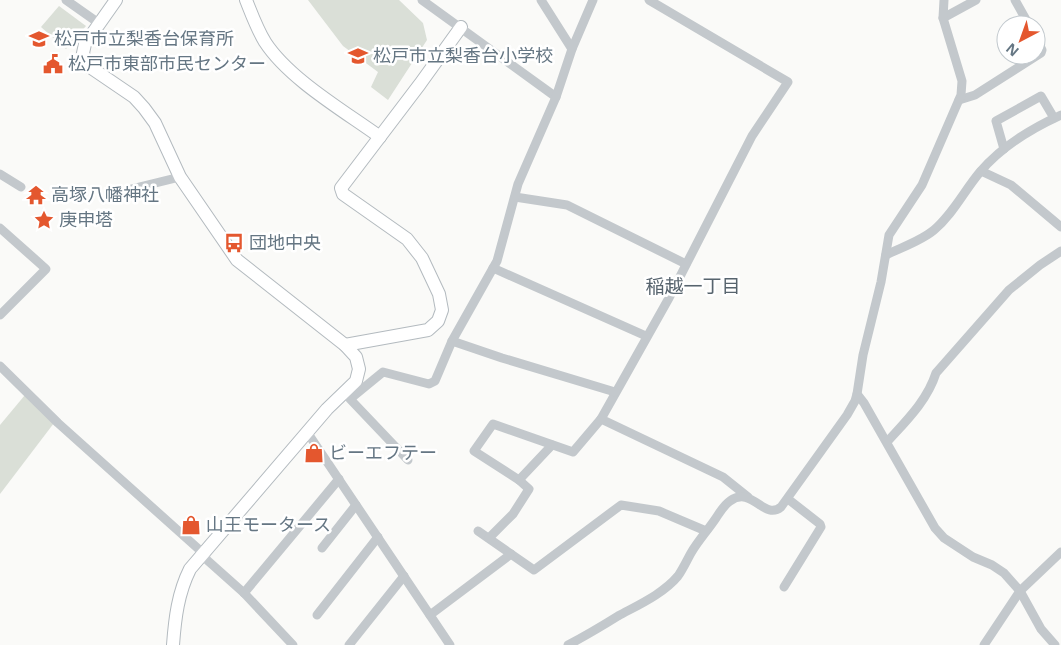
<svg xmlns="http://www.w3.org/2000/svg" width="1061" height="645" viewBox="0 0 1061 645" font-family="'Open Sans','Noto Sans JP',sans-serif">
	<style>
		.green { fill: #dadfd7 }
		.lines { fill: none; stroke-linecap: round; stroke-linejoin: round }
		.secondary-casing { stroke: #b3babf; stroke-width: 14 }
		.street { stroke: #c3c8cc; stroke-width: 9 }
		.secondary { stroke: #fff; stroke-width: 12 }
		.labels { text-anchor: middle; stroke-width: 5; stroke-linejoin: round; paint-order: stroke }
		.poi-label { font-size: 18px; fill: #657683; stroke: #fff; text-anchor: start }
		.neighbourhood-label { font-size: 19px; fill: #57646e; stroke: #fff }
	</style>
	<rect width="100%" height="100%" fill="#fafaf8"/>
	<g class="green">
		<path d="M 308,0 L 399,0 L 423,23 L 427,40 L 388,100 L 371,87 L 378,72 L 343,46 Z"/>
		<path d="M 59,6 L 86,26 L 66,49 L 41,27 Z"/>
		<path d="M 25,395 L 54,423 L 0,494 L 0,425 Z"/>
	</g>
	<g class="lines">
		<defs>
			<g id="secondary">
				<path d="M 116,0 L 85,44 L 83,53 L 87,65 L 134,97 L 144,108 L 155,123 L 180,177 L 237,260 L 345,345 L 356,357 L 359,369 L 356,381 L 327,409 L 190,569 C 178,593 175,618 173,645"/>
				<path d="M 246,0 C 252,15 257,29 265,42 C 289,79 344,111 380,137"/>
				<path d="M 345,345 L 428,330 L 438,321 L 442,310 L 439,294 L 422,258 L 407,239 L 343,194 L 341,188 L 420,84 L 461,27"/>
			</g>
		</defs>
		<use href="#secondary" class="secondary-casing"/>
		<g class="street">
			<path d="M 66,0 L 100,24"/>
			<path d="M 422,0 L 556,97"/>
			<path d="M 541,0 L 572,49"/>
			<path d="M 649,0 L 788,82 L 752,136 L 669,298 L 601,419 L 723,477 L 748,497"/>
			<path d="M 1015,0 L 1029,25"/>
			<path d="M 943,18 L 976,0"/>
			<path d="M 959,100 L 975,95 L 1041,53 L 1042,50 L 1036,38"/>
			<path d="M 1004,149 L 996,121 L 1041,96 L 1054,118"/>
			<path d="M 981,171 L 1011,185 L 1061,227"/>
			<path d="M 0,174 L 21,187"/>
			<path d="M 127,190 L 180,177"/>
			<path d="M 515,197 L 567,205 L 686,264"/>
			<path d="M 0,228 L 46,269 L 0,315"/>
			<path d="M 886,255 C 902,247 921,241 934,230 C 953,214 964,191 980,172 C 1002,146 1030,129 1061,115"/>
			<path d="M 493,268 L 646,336"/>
			<path d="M 452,341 L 497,261 L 518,184 L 556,97 L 572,49 L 593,0"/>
			<path d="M 0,366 L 58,423 L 203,553 L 207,560 L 244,593 L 293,645"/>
			<path d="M 857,394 L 864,403 L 935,528 L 944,538 L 973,557 L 992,565 L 1004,573 L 1020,591 L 1041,629 L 1055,645"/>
			<path d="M 307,432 L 450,645"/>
			<path d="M 887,442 C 906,421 927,401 936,373 L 1009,290 L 1040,265 L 1061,251"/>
			<path d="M 408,460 L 350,399 L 383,372 L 429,384 L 435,381 L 452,341 L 502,358 L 615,392"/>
			<path d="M 519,480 L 552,445"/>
			<path d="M 478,531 L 534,570 L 621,505 L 659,511 L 706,531"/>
			<path d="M 489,538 L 513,514 L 529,489 L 519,480 L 474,451 L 493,424 L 573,452 L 601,419"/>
			<path d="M 322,548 L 356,505"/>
			<path d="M 784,587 L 821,527 L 820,524 L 788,499"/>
			<path d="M 244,593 L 339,479"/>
			<path d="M 317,615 L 378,537"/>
			<path d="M 430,615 L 511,554"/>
			<path d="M 349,645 L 404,576"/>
			<path d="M 568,645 C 585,636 602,626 618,616 C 638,605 663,594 678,576 C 683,569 687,560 691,553 C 698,541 708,530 716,518 C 720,512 724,505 730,501 C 752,485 764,521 781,507 L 847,415 L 855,401 L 857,394 L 863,355 L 881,282 L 889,235 L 922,185 L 961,95 L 962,81 L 943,18 L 944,0"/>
			<path d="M 984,645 L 1020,591 L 1061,552"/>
		</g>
		<use href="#secondary" class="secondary"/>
	</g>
	<defs>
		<symbol id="school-bare" viewBox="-9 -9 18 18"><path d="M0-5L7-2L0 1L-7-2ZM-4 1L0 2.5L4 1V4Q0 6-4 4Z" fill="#e4572e" stroke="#fff" stroke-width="2.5" paint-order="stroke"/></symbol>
		<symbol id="civic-bare" viewBox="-9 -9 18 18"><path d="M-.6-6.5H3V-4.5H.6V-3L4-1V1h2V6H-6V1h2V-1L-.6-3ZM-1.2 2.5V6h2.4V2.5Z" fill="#e4572e" stroke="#fff" stroke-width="2.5" paint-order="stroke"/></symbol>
		<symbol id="temple-bare" viewBox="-9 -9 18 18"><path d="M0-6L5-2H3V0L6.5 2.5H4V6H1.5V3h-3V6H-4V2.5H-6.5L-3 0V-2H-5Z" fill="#e4572e" stroke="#fff" stroke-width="2.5" paint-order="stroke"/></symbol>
		<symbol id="sight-bare" viewBox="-9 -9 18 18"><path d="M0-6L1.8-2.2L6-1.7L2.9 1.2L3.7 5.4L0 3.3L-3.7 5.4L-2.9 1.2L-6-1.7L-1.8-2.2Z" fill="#e4572e" stroke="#fff" stroke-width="2.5" paint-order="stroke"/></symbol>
		<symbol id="bus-bare" viewBox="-9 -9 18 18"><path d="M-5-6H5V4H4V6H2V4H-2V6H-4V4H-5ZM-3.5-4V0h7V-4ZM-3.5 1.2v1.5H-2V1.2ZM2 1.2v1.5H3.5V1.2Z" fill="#e4572e" stroke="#fff" stroke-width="2.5" paint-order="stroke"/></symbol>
		<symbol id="shop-bare" viewBox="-9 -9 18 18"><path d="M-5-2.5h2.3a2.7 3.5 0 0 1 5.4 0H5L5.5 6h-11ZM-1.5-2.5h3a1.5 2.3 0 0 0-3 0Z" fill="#e4572e" stroke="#fff" stroke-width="2.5" paint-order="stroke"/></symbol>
	</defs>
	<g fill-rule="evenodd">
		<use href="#school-bare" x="25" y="25" width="28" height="28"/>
		<use href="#school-bare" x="344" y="42" width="28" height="28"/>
		<use href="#civic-bare" x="39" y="50" width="28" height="28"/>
		<use href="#temple-bare" x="22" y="181" width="28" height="28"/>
		<use href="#sight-bare" x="30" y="206" width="28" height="28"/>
		<use href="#bus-bare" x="220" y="229" width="28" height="28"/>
		<use href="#shop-bare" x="300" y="439" width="28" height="28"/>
		<use href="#shop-bare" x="177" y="511" width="28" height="28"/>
	</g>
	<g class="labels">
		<g class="poi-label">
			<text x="54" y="45">松戸市立梨香台保育所</text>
			<text x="373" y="62">松戸市立梨香台小学校</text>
			<text x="68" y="70">松戸市東部市民センター</text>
			<text x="51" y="201">高塚八幡神社</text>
			<text x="59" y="226">庚申塔</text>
			<text x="249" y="249">団地中央</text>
			<text x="329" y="459">ビーエフテー</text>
			<text x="206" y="531">山王モータース</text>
		</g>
		<g class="neighbourhood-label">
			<text x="693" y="293">稲越一丁目</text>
		</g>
	</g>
	<g transform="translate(1021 40) rotate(221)"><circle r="24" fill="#ffffff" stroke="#c1c8cd"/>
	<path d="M0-4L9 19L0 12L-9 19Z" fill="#e4572e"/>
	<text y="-8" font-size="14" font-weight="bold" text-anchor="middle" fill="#657683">N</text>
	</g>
</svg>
